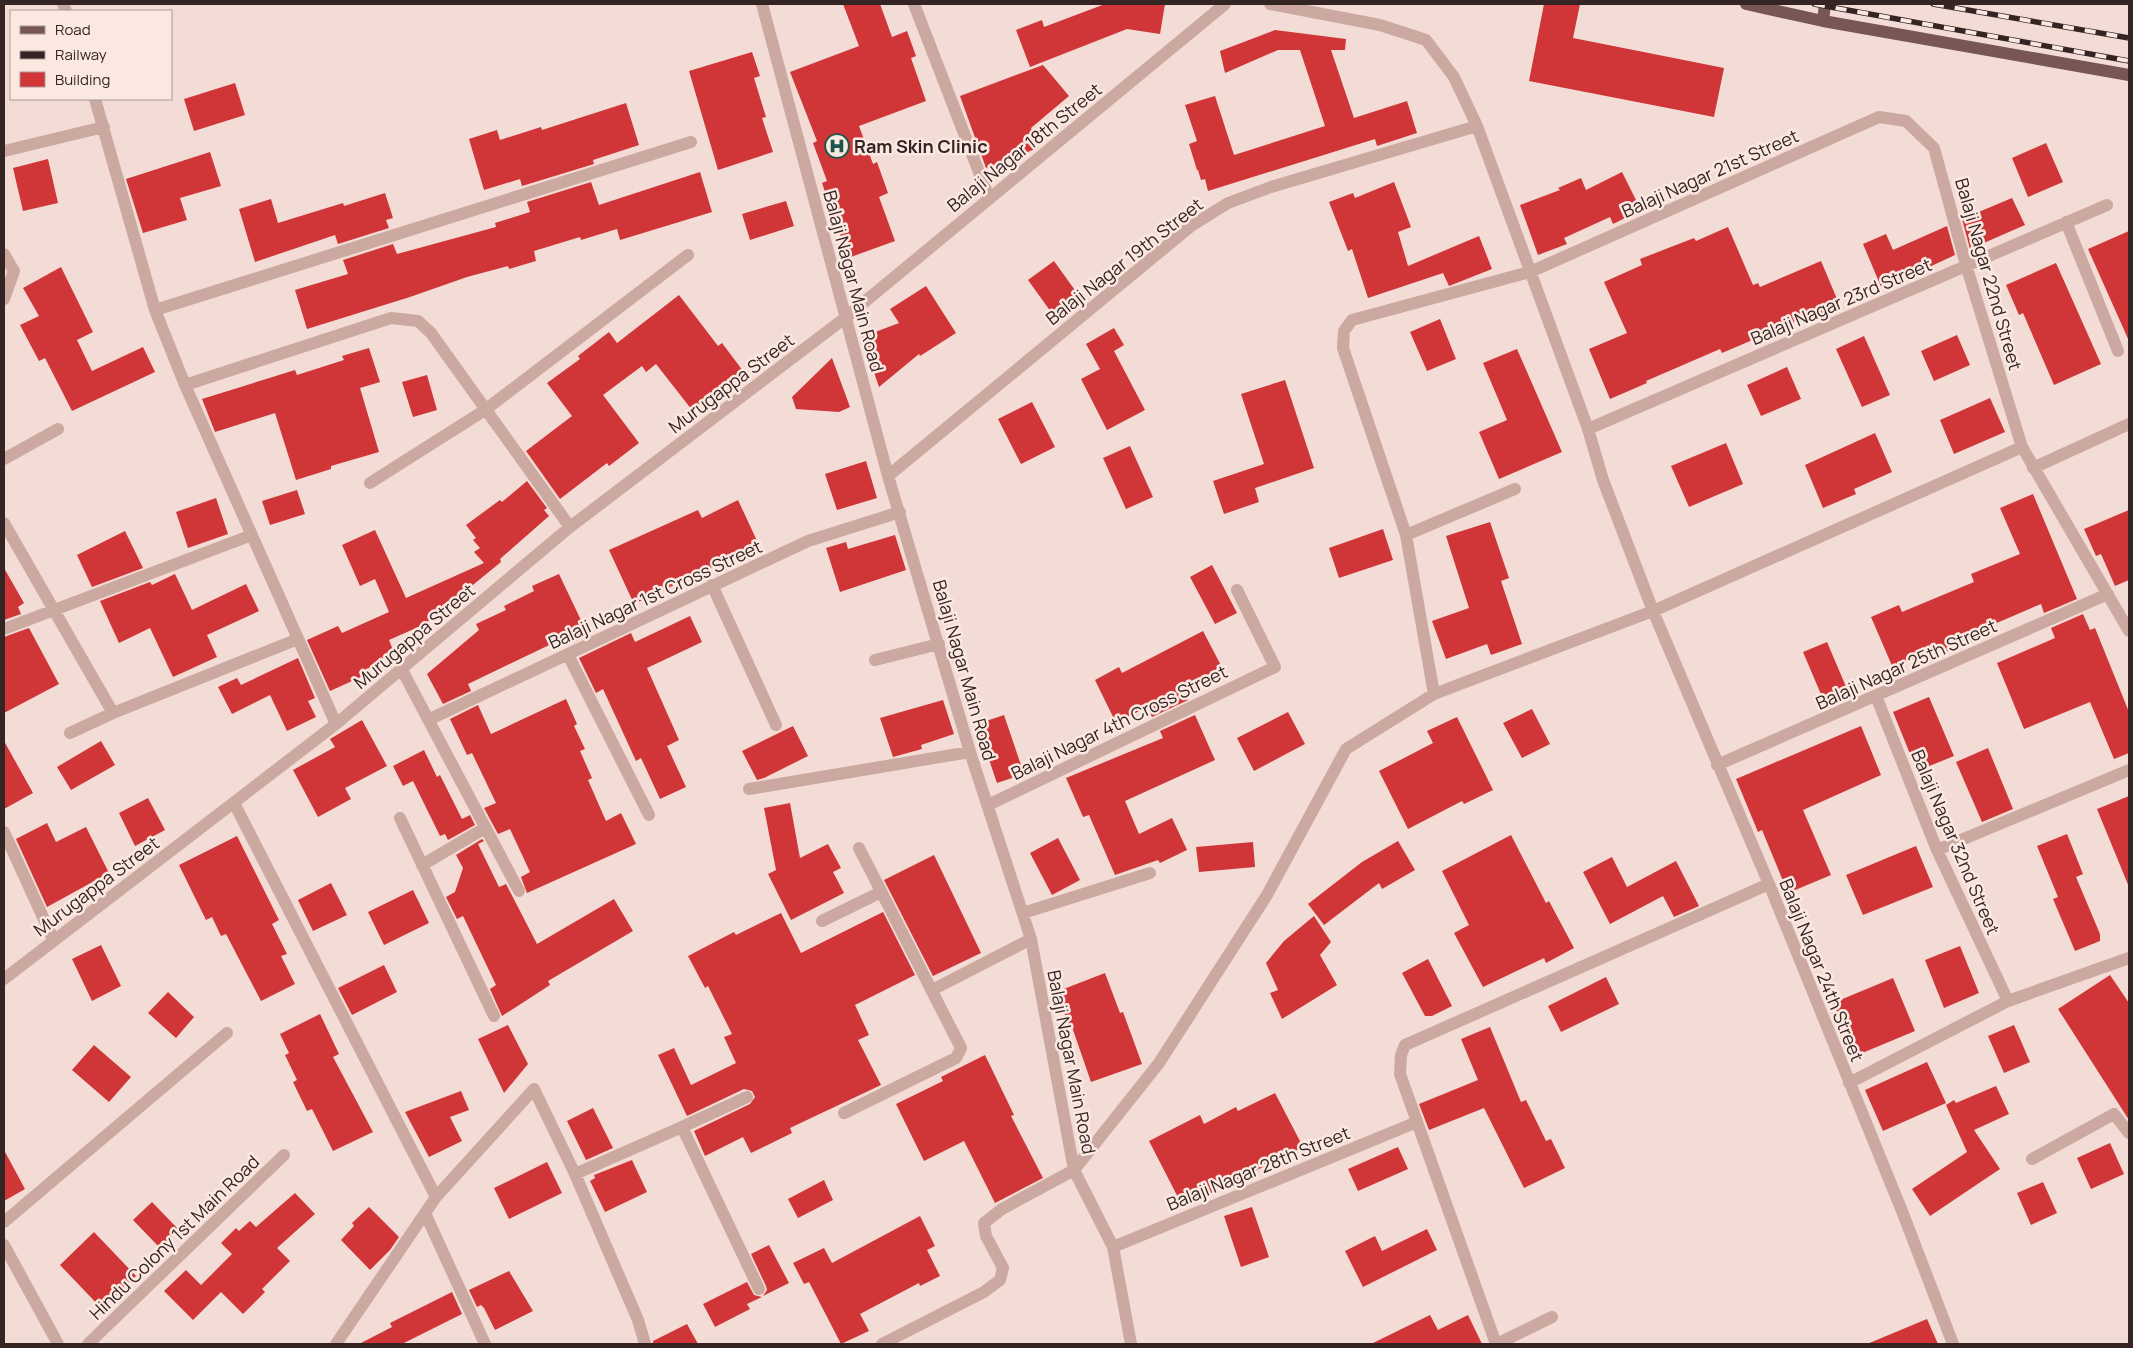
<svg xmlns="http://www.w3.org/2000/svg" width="2133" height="1348" font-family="Manrope,sans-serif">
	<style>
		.building { fill: #d03538 }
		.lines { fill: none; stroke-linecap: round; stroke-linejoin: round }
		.minor { stroke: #cba8a0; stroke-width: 12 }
		.major { stroke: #785653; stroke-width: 12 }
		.rail-casing { stroke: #342524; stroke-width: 5.5 }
		.rail { stroke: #fae8e1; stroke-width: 4; stroke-dasharray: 11; stroke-linecap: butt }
		.labels { text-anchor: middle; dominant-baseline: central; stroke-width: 5; stroke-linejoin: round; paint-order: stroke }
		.poi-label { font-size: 18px; font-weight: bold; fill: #342524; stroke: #fae8e1; text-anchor: start }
		.street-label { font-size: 18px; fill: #342524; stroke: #fae8e1 }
	</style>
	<rect width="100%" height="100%" fill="#f2dcd5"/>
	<path class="building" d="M843,4H880L892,37L907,31L916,56L911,58L926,101L859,126L873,164L877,162L888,193L879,197L895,241L848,258L822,183L827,181L813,143L817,141L790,72L859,46Z
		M1105,4H1165L1160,34L1127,29L1030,67L1016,30L1042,20L1044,27Z
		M1544,4H1580L1573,38L1724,68L1714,117L1529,81Z
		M1275,30L1346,39L1345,50H1331L1354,118L1407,101L1417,133L1377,146L1375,139L1208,191L1205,179L1201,180L1198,170H1197L1189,144L1197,141L1185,105L1215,96L1234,155L1325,126L1300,50H1278L1225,73L1220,51Z
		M752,52L760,76L754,78L766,117L762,118L773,152L718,170L689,71Z
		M1043,65L1069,96L1031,128L1038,148L986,168L960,96Z
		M235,83L245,115L194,131L184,99Z
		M626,103L639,145L593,160L594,164L522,186L520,179L484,190L469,139L497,130L500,140L541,127L542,130Z
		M2046,143L2063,182L2028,197L2012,158Z
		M210,152L221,186L180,198L187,220L143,233L126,179Z
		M48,159L58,203L23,211L13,168Z
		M700,172L712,212L620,240L617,229L581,240L580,237L534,251L536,261L509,269L508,266L467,277L410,297L307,329L295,290L348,274L343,260L393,244L397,254L496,227L495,223L530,212L527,202L591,182L599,205Z
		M1622,172L1641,210L1613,224L1610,217L1564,238L1567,244L1538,255L1520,205L1560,190L1558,188L1581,178L1586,190Z
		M1394,182L1411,227L1398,232L1408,266L1479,236L1492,269L1449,286L1443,273L1368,298L1352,249L1348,251L1329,202L1353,193L1355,198Z
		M385,193L393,218L386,220L389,228L338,244L335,235L255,262L239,209L271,199L278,223L343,203L344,206Z
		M2012,198L2025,225L1970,249L1962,219Z
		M786,201L794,226L750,240L742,214Z
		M1947,226L1955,255L1882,289L1863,244L1886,234L1893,250Z
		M1728,227L1753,285L1758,283L1760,287L1821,261L1840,306L1807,320L1806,317L1722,353L1720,349L1646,381L1647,383L1610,399L1589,349L1627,333L1604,282L1642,265L1640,259L1694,238L1696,241Z
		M2129,231V341L2088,249Z
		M1054,261L1082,300L1056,319L1028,280Z
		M2056,263L2101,364L2054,385L2023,313L2019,315L2006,285Z
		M61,267L93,332L77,340L92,371L143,347L155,372L72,411L45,358L39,361L20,325L39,316L23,288Z
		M926,286L956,333L920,356L919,354L879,387L862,337L899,323L890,309Z
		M679,295L718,346L722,343L743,371L692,410L656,364L646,372L642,366L603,395L639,443L609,466L607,463L560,499L526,451L572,416L547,383L580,359L578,356L609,332L617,343Z
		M1440,319L1456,359L1427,371L1410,332Z
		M1114,328L1124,345L1114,351L1145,410L1107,430L1081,379L1100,369L1086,344Z
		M1957,335L1970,365L1934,381L1921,351Z
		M1864,336L1890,395L1862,407L1836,349Z
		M369,348L380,382L360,388L379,452L331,466V469L296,480L275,413L215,432L202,399L295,370L297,375L344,360L342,356Z
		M1517,349L1562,452L1499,479L1479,432L1507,420L1483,363Z
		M832,358L850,407L839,412L796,409L792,397Z
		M1787,367L1801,399L1761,416L1747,385Z
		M427,375L437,410L413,417L402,382Z
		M1285,380L1314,468L1255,488L1259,502L1224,514L1213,481L1264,464L1241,394Z
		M1990,398L2005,432L1954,454L1940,420Z
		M1032,402L1055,447L1021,464L998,419Z
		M1875,433L1892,472L1854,489L1856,494L1823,508L1805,465Z
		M1726,443L1743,484L1689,507L1671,466Z
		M1130,446L1153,497L1126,509L1103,458Z
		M866,461L877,498L837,510L825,474Z
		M527,481L547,508L544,510L549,516L500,559L501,562L425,624L389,640L393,650L372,667L359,672L361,677L330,691L307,640L338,626L342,633L389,612L375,579L360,586L342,545L375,530L406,598L484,563L474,552L480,548L473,540L476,538L466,525L500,500L502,502Z
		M297,490L305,514L270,525L262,501Z
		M2033,494L2077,599L2044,613L2041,604L1971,634L1974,641L1946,652L1943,646L1893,668L1871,617L1899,605L1902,612L1974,582L1971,574L2020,554L2000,508Z
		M216,498L228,534L188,548L176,512Z
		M738,500L758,543L722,560L723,562L634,604L609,550L698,510L702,518Z
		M2129,510V580L2115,586L2101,554L2096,556L2084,529Z
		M1490,522L1509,578L1501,581L1522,644L1491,655L1487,644L1446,659L1432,621L1469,608L1446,536Z
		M1383,529L1393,560L1339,578L1329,548Z
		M125,531L143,568L92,587L77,555Z
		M895,535L906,570L840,592L826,548L846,542L848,549Z
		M1212,565L1237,613L1215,624L1190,577Z
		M4,568L24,603L18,607L21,614L4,620Z
		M175,574L192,610L246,584L259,611L207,635L217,657L173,677L150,628L119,643L100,601L150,582L152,585Z
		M559,574L588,635L572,643L568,636L468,684L471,691L443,704L427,674L479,630L476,624L506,610L504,606L534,591L532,586Z
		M2083,614L2090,630L2095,628L2129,712V753L2114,759L2090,702L2024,729L1997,663L2055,638L2051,628Z
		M690,616L702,642L647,668L679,740L667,746L686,787L660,799L641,758L636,761L603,689L596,693L579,658L631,633L635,642Z
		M29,628L59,684L4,713V637Z
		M1203,631L1226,675L1186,696L1188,700L1152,717L1147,707L1116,723L1095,680L1119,667L1122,673Z
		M1827,642L1847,689L1823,699L1803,652Z
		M298,658L315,698L308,701L316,717L287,731L270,695L232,714L218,687L237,678L241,685Z
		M1929,697L1954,756L1917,771L1893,712Z
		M566,699L577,724L574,726L585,749L580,751L592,778L588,780L606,821L621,813L636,844L527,893L521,877L530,872L510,829L498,834L484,808L496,803L472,753L467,755L450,719L478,705L491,734Z
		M943,700L954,734L921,745L922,749L893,757L880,718Z
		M1532,709L1550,744L1522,758L1503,723Z
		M1288,712L1305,744L1254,771L1237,738Z
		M1004,715L1024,774L997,783L977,724Z
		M1195,715L1215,760L1125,801L1139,834L1172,818L1187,850L1160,863L1158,860L1115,875L1089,815L1083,817L1066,778L1163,738L1160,731Z
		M1457,717L1493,790L1464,804L1462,801L1408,829L1379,771L1433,743L1427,731Z
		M362,720L387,766L345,788L351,799L318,817L293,770L335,747L330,739Z
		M793,726L808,756L764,778L757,780L742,751Z
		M1861,726L1881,775L1803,810L1831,875L1788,893L1762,830L1758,832L1736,779Z
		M4,741L33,793L4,809Z
		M101,741L115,765L71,790L57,767Z
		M1988,748L2013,809L1982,822L1956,762Z
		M424,750L437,777L440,775L462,819L470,815L475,825L448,840L445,834L440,836L413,781L403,786L393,766Z
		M2129,796V887L2097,809Z
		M148,798L165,830L135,846L119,813Z
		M790,803L800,858L828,844L841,868L833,872L844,893L791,920L768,874L776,870L764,808Z
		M47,823L56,842L86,827L109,873L47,907L16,839Z
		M2067,834L2083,874L2076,877L2100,934V941L2075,951L2053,899L2058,897L2037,846Z
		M1511,835L1546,903L1549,901L1574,948L1546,963L1544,958L1483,987L1454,933L1469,925L1442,871Z
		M237,836L279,920L272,924L287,954L281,956L295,984L261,1001L226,934L221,936L212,917L206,920L179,865Z
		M1058,838L1080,880L1052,895L1030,853Z
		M482,839L484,841L478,844L499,887L506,884L537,944L614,899L633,931L548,981L550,985L502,1016L490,989L496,985L463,916L457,919L446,897L455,892L463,868L456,855Z
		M1398,841L1415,870L1382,889L1379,883L1324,925L1308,904L1362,862Z
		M1253,842L1255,867L1199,872L1196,847Z
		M1916,846L1933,887L1863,915L1846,875Z
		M934,855L981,953L933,976L884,880Z
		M1612,857L1627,887L1676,861L1699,906L1674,917L1663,896L1610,924L1583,872Z
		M331,883L347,915L313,931L298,900Z
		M413,890L429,923L384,945L368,912Z
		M883,912L915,975L855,1005L869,1035L858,1040L881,1085L790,1128L792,1133L751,1153L743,1137L705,1156L694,1131L750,1104L755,1097L752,1091L744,1089L687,1116L658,1055L674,1048L691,1085L736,1063L724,1037L732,1034L708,986L705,988L688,956L734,932L736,935L781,913L801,953Z
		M1314,916L1331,942L1320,955L1337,985L1282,1019L1270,993L1278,990L1266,963L1284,941Z
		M101,945L121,986L92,1001L72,959Z
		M1960,946L1979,993L1944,1008L1925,960Z
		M1428,959L1452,1006L1432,1016H1425L1402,973Z
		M384,965L397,992L352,1015L338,988Z
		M1105,973L1120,1013L1123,1012L1142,1064L1091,1082L1071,1024L1069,1025L1056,992Z
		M2110,975L2129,1003V1120L2058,1009Z
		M1606,977L1619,1004L1561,1032L1548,1006Z
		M1893,978L1915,1031L1855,1056L1833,1003Z
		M168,992L194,1017L176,1038L148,1013Z
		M320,1014L339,1054L333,1057L373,1132L333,1151L312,1109L307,1111L293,1082L297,1080L285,1055L289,1053L280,1034Z
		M508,1025L528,1064L504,1093L478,1039Z
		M2014,1025L2030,1062L2004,1073L1988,1036Z
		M1490,1027L1521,1102L1526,1100L1546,1141L1551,1139L1565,1168L1524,1188L1484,1108L1429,1130L1419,1104L1478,1080L1461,1039Z
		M94,1045L131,1077L109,1102L72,1070Z
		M985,1055L1014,1115L1011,1116L1043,1178L995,1203L964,1141L924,1161L896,1104L943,1081L941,1077Z
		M1927,1062L1946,1103L1883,1131L1865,1090Z
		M1996,1086L2009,1114L1974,1130L2000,1169L1930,1216L1912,1189L1967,1152L1946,1105L1954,1100L1956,1103Z
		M461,1091L469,1110L450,1117L462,1141L429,1157L405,1112Z
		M1275,1093L1303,1147L1183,1207L1149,1141L1200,1115L1204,1124L1236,1107L1238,1111Z
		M593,1108L613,1148L586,1160L567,1121Z
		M2110,1143L2124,1174L2091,1189L2077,1158Z
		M1398,1147L1408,1169L1358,1191L1348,1169Z
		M4,1150L25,1189L4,1201Z
		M632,1160L647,1192L605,1212L590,1181L595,1178L594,1175Z
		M547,1162L562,1193L509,1219L494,1188Z
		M824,1180L833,1200L798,1218L788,1199Z
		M2043,1182L2057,1213L2031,1225L2017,1193Z
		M295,1193L315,1214L277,1248L290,1261L262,1289L265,1292L243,1314L221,1292L193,1320L164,1291L186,1270L201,1285L232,1254L221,1243L236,1228L239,1231L250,1221L256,1227Z
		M152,1202L179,1230L160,1248L133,1220Z
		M369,1207L399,1237L390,1250L370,1270L341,1240L354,1226L352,1223Z
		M1252,1207L1269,1257L1241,1267L1224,1216Z
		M920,1216L935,1246L927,1250L940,1276L920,1286L919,1283L860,1314L869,1331L841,1344L809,1282L804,1284L793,1263L824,1248L832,1263Z
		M1427,1229L1437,1250L1363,1287L1345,1251L1375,1236L1382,1251Z
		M94,1232L136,1276L102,1309L60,1265Z
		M769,1245L789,1283L763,1296L767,1290L766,1286L751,1254Z
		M509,1271L533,1311L495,1330L484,1308L481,1305L477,1307L469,1290Z
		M747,1282L754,1295L762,1297L747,1304L750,1309L715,1327L703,1304Z
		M452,1292L462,1314L402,1344H359L392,1327L390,1323Z
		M1430,1315L1438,1330L1468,1315L1482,1344H1371Z
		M1927,1319L1938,1344H1867Z
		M687,1324L698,1344H653V1341Z"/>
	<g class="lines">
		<path class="minor" d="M63,4L66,11
			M762,4L888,476L970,752L1031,939L1074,1170L1113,1247L1131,1344
			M914,4L989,198
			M1270,4L1380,25L1426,40L1454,77L1477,126L1588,429L1603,480L1653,611L1769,884L1902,1211L1953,1344
			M95,99L155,310L185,385L336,724
			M4,151L104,127
			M2066,222L2118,351
			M4,254L14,271L4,299
			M155,310L691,142
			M185,385L391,318L418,321L431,333L570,527
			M1588,429L2107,205
			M4,459L58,429
			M2033,468L2129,424
			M888,476L1191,226L1228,203L1271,187L1477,126
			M370,483L485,410L688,255
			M4,523L113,713
			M1406,535L1515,489
			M712,585L776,725
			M4,629L252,535
			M568,655L649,815
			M875,660L939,644
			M402,670L519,891
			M1434,694L1406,535L1343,348L1344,331L1352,320L1530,272L1879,117L1906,121L1934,148L1966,265L2022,447L2129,631
			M1876,696L1937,850L2008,1001
			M430,719L808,541L900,512
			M70,733L113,713L298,639
			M1717,765L2108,594
			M749,789L970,752
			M234,803L436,1197
			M988,805L1275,667L1237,590
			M400,818L494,1016
			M4,832L53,939
			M1937,850L2129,770
			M422,865L485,828
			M1023,913L1150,873
			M822,921L881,892
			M4,979L336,724L570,527L845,318L1225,4
			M932,990L1031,939
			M1849,1083L2008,1001L2129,958
			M844,1113L956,1058L961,1048L859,848
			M682,1127L747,1097
			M2032,1159L2114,1114L2129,1133
			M575,1174L682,1127L759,1289
			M425,1213L485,1344
			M4,1222L227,1033
			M4,1245L58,1344
			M1113,1247L1417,1122
			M88,1344L284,1155
			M336,1344L436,1197L534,1089L575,1174L638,1320L645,1344
			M882,1344L984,1292L1000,1280L1003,1268L986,1236L984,1223L1002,1209L1074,1170L1159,1063L1267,895L1346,749L1434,694L1653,611L2022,447
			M1496,1344L1400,1074L1401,1055L1405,1045L1769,884
			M1497,1344L1552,1317"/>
		<path class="major" d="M1746,4L1823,21L2129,75
			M1823,21L1825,4"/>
		<g class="rail-casing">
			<path id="rail" d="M1814,4L2129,61
				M1933,4L2129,38"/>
		</g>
		<use href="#rail" class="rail"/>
	</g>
	<defs>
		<g id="hospital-ring" transform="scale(1.25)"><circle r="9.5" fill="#fae8e1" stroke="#17584b" stroke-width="1.5"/><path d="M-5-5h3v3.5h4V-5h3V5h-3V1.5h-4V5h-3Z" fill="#17584b"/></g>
	</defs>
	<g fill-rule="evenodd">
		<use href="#hospital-ring" x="837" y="146"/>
	</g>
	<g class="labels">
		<g class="poi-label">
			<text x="854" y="146">Ram Skin Clinic</text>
		</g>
		<g class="street-label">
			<text transform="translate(1024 147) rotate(-39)">Balaji Nagar 18th Street</text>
			<text transform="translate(1710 173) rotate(-24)">Balaji Nagar 21st Street</text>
			<text transform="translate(1124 261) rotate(-38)">Balaji Nagar 19th Street</text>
			<text transform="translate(1989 274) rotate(74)">Balaji Nagar 22nd Street</text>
			<text transform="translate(854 281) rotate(75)">Balaji Nagar Main Road</text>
			<text transform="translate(1841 301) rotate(-23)">Balaji Nagar 23rd Street</text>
			<text transform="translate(731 383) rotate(-37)">Murugappa Street</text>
			<text transform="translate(655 594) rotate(-25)">Balaji Nagar 1st Cross Street</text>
			<text transform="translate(414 636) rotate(-40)">Murugappa Street</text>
			<text transform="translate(1906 664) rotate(-24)">Balaji Nagar 25th Street</text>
			<text transform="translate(965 670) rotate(74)">Balaji Nagar Main Road</text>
			<text transform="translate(1119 722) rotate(-26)">Balaji Nagar 4th Cross Street</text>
			<text transform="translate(1956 842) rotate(67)">Balaji Nagar 32nd Street</text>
			<text transform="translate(96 886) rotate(-37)">Murugappa Street</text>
			<text transform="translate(1822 970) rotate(68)">Balaji Nagar 24th Street</text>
			<text transform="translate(1072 1062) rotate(79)">Balaji Nagar Main Road</text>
			<text transform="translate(1258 1168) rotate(-22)">Balaji Nagar 28th Street</text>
			<text transform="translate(174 1237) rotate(-44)">Hindu Colony 1st Main Road</text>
		</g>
	</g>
	<rect width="2133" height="1348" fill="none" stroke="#342524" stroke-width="10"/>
	<rect x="10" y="10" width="162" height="90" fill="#fae8e1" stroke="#ab9a95"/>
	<rect x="20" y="26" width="25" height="8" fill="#785653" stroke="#ab9a95"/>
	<text x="55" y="35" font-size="15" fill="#342524">Road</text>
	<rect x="20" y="51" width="25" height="8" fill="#342524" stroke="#ab9a95"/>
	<text x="55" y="60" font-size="15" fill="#342524">Railway</text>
	<rect x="20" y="72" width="25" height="15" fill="#d03538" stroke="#ab9a95"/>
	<text x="55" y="85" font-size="15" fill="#342524">Building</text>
</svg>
